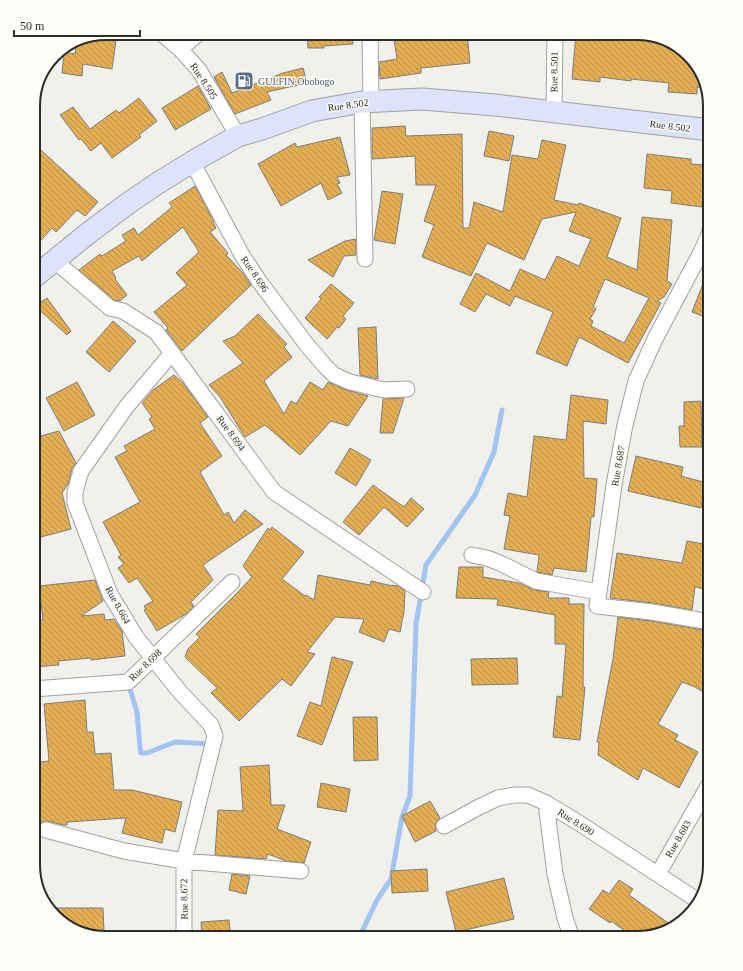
<svg xmlns="http://www.w3.org/2000/svg" width="743" height="971" font-family="'Times New Roman',serif">
	<style>
		.lines { fill: none; stroke-linecap: round; stroke-linejoin: round }
		.stream { stroke: #a1c5f2; stroke-width: 5 }
		.building { fill: url(#building-back-hatch); stroke: #7f7d7a; fill-rule: evenodd }
		.street-casing { stroke: #a1a19d; stroke-width: 17 }
		.secondary-casing { stroke: #a1a19d; stroke-width: 23 }
		.street { stroke: #fff; stroke-width: 15 }
		.secondary { stroke: #dde2fd; stroke-width: 21 }
		.labels { text-anchor: middle; dominant-baseline: central; stroke-width: 3; stroke-linejoin: round; paint-order: stroke }
		.street-label { font-size: 10px; fill: #2c2c2a; stroke: #fdfdf9 }
		.service-label { font-size: 10px; fill: #4e5e75; stroke: #fdfdf9; text-anchor: start }
		.rim { fill: none; stroke: #2c2c2a; stroke-width: 2 }
	</style>
	<defs>
		<pattern id="building-back-hatch" width="6" height="6" patternUnits="userSpaceOnUse"><rect width="6" height="6" fill="#e4ae52"/><path d="M-1 5l2 2M0 0l6 6M5-1l2 2" fill="none" stroke="#b98e44"/></pattern>
	</defs>
	<rect width="100%" height="100%" fill="#f0f0ec"/>
	<g class="lines">
		<path class="stream" d="M128,683L137,712L140,748L141,753H147L175,742L211,744
			M359,938L377,900L391,879L402,817L410,796L416,624L426,565L475,495L494,452L502,410"/>
	</g>
	<path class="building" d="M106,33H117L112,69L83,64L82,76L62,73L64,52L75,54L76,44Z
		M307,33H352L353,44L324,46V48H308Z
		M393,33H467L470,63L421,68V73L380,79L379,62L397,59Z
		M576,33H641L673,43L698,66L704,88L697,87V94L668,92L669,83L631,79V81L600,77V82L572,79Z
		M303,68L307,83L267,92L271,100L235,114L214,77L222,72L232,93L283,73Z
		M198,86L211,109L175,130L162,108Z
		M139,98L157,121L139,135L141,137L112,158L101,143L91,151L81,139L79,140L60,115L73,107L90,129L116,110L119,113Z
		M405,126L406,136L462,134L463,228H469L474,202L503,212L512,155L538,159L542,140L566,145L554,200L578,205L579,203L621,218L607,257L637,270L642,217L672,220L667,281L672,284L664,297L657,301L661,303L628,363L579,337L567,366L536,353L553,312L515,296L510,306L486,294L475,312L460,304L476,273L510,291L520,269L545,280L557,256L579,266L591,239L569,231L576,212L542,219L524,260L487,243L471,276L422,257L434,225L424,221L436,185H416L415,156L372,159V128ZM605,279L649,298L624,343L591,326L593,321L590,319L596,309L593,307Z
		M489,131L514,136L509,161L484,156Z
		M340,137L350,175L337,177L340,183L337,184L342,193L328,200L321,183L281,206L258,164L295,143L297,147Z
		M33,143L98,202L85,216L77,210L56,232L52,228L33,249Z
		M647,154L691,159V164L707,165L702,207L671,203L672,191L644,188Z
		M195,186L214,222H213L216,228L210,232L228,253L226,255L242,272L251,285L182,351L166,330L168,328L154,312L187,285L176,273L199,252L183,227L142,261L139,256L112,271L116,278L115,279L127,295L120,301L114,300L79,270L100,254L102,256L126,241L122,235L134,228L138,235L172,207L169,203Z
		M382,191L403,194L395,244L374,240Z
		M356,239V255L344,256L333,277L308,260L345,241Z
		M709,268L710,269V319L692,312Z
		M331,284L354,303L343,316L346,319L339,328L337,327L327,339L305,318L321,299L319,297Z
		M47,298L71,331L67,335L35,306Z
		M258,314L287,344L284,347L292,357L264,381L284,414L291,401L296,404L310,382L323,390L328,382L346,390L358,393L360,395V394L368,396L348,426L331,421L300,455L265,425L245,437L220,397L209,385L243,363L223,341L235,336Z
		M113,321L136,341L109,372L86,352Z
		M376,327L378,379L360,375L358,328Z
		M174,375L183,383L208,417L200,423L222,456L200,472L224,515L228,512L234,523L245,510L263,524L203,565L213,580L191,602L194,606L186,614L157,631L144,610L146,609L144,606L153,601L137,578L129,583L118,568L124,564L118,557L121,555L103,522L140,502L115,457L127,451L124,446L155,429L149,419L152,417L142,403L153,390Z
		M77,382L95,415L64,431L46,398Z
		M571,395L608,400L606,424L583,421L584,478L597,479L594,517H591L586,572L554,568L552,575L537,572L539,555L504,549L510,516L504,515L508,493L527,497L534,436L566,440Z
		M404,398L393,433H380L383,399Z
		M701,401L702,447H680L679,426H684V402Z
		M59,431L76,463L72,468L68,484L62,493L71,529L41,537L33,507V438Z
		M350,448L371,460L356,486L335,473Z
		M636,456L683,467L681,476L707,483L701,508L628,491Z
		M373,485L404,507L411,498L424,509L407,527L384,507L359,535L343,522Z
		M272,527L304,552L282,579L305,596L306,595L314,600L318,575L370,585L371,581L388,585L398,586L405,591L404,612L400,632L389,629L384,642L359,632L364,619L335,617L307,652L315,654L291,686L282,679L239,721L211,693L217,688L185,657L188,649L200,637L196,634L237,593L252,577L243,566L268,528L270,530Z
		M687,541L710,545V590L695,587L692,610L653,603L610,598L617,553L682,563Z
		M459,567H483V577L519,583L534,590L549,592L548,598H569V604H584L583,687H585L580,740L553,737L557,696L562,697L566,644H555V615L497,605L498,599L456,598Z
		M95,580L103,601L81,616L104,614L105,620L114,619L122,631L125,656L91,660V658L58,661L59,665L33,667V621L43,620L39,586Z
		M618,617L651,621L709,631L702,643L710,647V696L695,687L682,682L658,724L678,735L675,740L698,752L679,788L643,768L638,780L598,755L599,742H597L613,659Z
		M332,657L353,662L322,745L297,736L310,702L321,706Z
		M517,658L518,684L472,685L471,659Z
		M85,700L87,732H93L95,754L111,753L114,790H132L182,802L175,832L165,829L162,843L122,833L126,818L67,822V825H63L48,821H44L40,823L38,826H33V763L49,761L44,704Z
		M353,717H377L378,760L354,761Z
		M269,765L271,805H285L277,829L311,842L304,863L286,861L268,854L266,859L215,855L218,810L243,811L240,767Z
		M321,783L350,789L346,812L317,807Z
		M430,801L440,818L437,821L435,825L436,831L415,842L402,816Z
		M427,869L428,891L392,893L391,871Z
		M232,874L250,876L246,894L229,890Z
		M504,878L514,919L456,932L446,892Z
		M619,880L633,889L629,895L674,927L635,938L611,921L610,923L589,909L603,890L609,894Z
		M49,908H103L104,933L90,934L70,928Z
		M229,920L231,938H202L201,922Z"/>
	<g class="lines">
		<g class="street-casing">
			<path id="street" d="M161,33L180,49L199,70L238,136
				M370,33L371,102
				M180,49L199,33
				M362,102L365,259
				M554,112L555,33
				M192,162L242,255L259,281L307,345L325,366L334,375L350,382L384,390L407,389
				M54,260L110,308L123,311L156,332L172,353L274,492L423,592
				M172,353L127,406L81,471L75,492V503L110,594L136,637L180,692L211,725L215,736L184,861V938
				M472,555L487,558L500,563L536,581L599,592
				M710,622L652,612L597,606L614,485L625,425L636,381L655,339L701,252L709,235L710,230
				M33,689L128,682L232,582
				M546,803L555,874L565,918L572,938
				M444,826L479,807L498,798L515,795H528L546,803L579,823L700,902
				M46,830L124,851L184,861L301,871
				M658,874L710,783"/>
		</g>
		<g class="secondary-casing">
			<path id="secondary" d="M33,278L91,231L130,202L158,183L197,159L238,136L262,129L312,111L362,102L422,99L495,105L710,130"/>
		</g>
		<use href="#street" class="street"/>
		<use href="#secondary" class="secondary"/>
	</g>
	<defs>
		<g id="fuel-square" transform="scale(1)"><rect x="-9" y="-9" width="18" height="18" rx="4" fill="#5c6f8a" stroke="#fdfdf9"/><path d="M-5.5-6h7V0h2V4h1.3V-2.5L3-4.5l.8-.8L6-3V5H2.5V1h-1V6h-7ZM-4.2-4.7v3.2H.2V-4.7Z" fill="#fff"/></g>
	</defs>
	<g fill-rule="evenodd">
		<use href="#fuel-square" x="244" y="81"/>
	</g>
	<g class="labels">
		<g class="street-label">
			<text transform="translate(554 72) rotate(-89)">Rue 8.501</text>
			<text transform="translate(204 81) rotate(57)">Rue 8.505</text>
			<text transform="translate(348 105) rotate(-8)">Rue 8.502</text>
			<text transform="translate(670 126) rotate(7)">Rue 8.502</text>
			<text transform="translate(255 274) rotate(56)">Rue 8.696</text>
			<text transform="translate(231 433) rotate(54)">Rue 8.694</text>
			<text transform="translate(618 466) rotate(-80)">Rue 8.687</text>
			<text transform="translate(118 605) rotate(61)">Rue 8.664</text>
			<text transform="translate(145 665) rotate(-44)">Rue 8.698</text>
			<text transform="translate(576 822) rotate(32)">Rue 8.690</text>
			<text transform="translate(678 839) rotate(-60)">Rue 8.683</text>
			<text transform="translate(184 899) rotate(-91)">Rue 8.672</text>
		</g>
		<g class="service-label">
			<text x="258" y="81">GULFIN Obobogo</text>
		</g>
	</g>
	<path d="M0 0H743V971H0ZM106 40H637A66 66 0 0 1 703 106V865A66 66 0 0 1 637 931H106A66 66 0 0 1 40 865V106A66 66 0 0 1 106 40Z" fill="#fdfdf9" fill-rule="evenodd"/>
	<path class="rim" d="M106 40H637A66 66 0 0 1 703 106V865A66 66 0 0 1 637 931H106A66 66 0 0 1 40 865V106A66 66 0 0 1 106 40Z"/>
	<path d="M14 30v6h126v-6" fill="none" stroke="#2c2c2a" stroke-width="2"/>
	<text x="20" y="30" font-size="12" fill="#2c2c2a" stroke="#fdfdf9" stroke-width="3" paint-order="stroke">50 m</text>
</svg>
